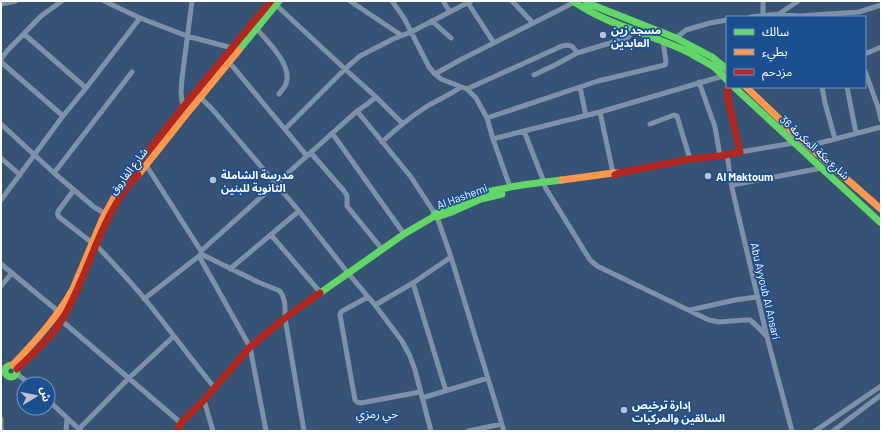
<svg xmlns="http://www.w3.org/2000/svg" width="882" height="432" font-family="Barlow,'Noto Sans Arabic',sans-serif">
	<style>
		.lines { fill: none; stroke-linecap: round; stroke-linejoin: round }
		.street { stroke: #7d92a8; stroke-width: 5 }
		.fast { stroke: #63d668; stroke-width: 7 }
		.slow { stroke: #ff974d; stroke-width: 7 }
		.jam { stroke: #b3261e; stroke-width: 7 }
		.poi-dot { fill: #b9c2ce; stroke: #1b4f8f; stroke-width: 1.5 }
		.labels { text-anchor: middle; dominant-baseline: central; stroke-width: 3.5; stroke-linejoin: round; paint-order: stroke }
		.poi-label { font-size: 11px; font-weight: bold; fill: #fff; stroke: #1b4f8f; text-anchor: start }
		.street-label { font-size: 11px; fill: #fff; stroke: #1b4f8f }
		.neighbourhood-label { font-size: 12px; fill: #fff; stroke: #1b4f8f }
	</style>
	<rect width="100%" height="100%" fill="#365274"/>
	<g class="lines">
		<path class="street" d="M104,1L140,18L187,36L232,48
			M350,1L401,35
			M392,1L404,18L429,67L435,74L441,79L446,81L467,89L476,98L487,118L493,139L510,187
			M443,1L450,12
			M512,1L533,23
			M763,1V15
			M468,3L494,43
			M1,4L16,1
			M276,5L345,69L376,97L402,123
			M779,14L798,16L859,12L881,5
			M750,17L779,14L798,1
			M432,21L451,38
			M256,28C267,41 293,65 286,84C285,87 281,91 279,94
			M24,34L86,88
			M676,38L686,30L710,23L727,20
			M865,54L881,47
			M1,59L7,51L41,16L62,1
			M1,62L63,116
			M229,62L307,156
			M865,71L878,107L881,120
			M435,74L462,59L567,6L574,2
			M534,75L557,64L577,53L627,38L632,33L634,30
			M699,82L715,127L720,156
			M580,87L586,116
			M822,87L825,103L835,139
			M847,87L856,133
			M467,89L562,46C571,44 573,46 577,53
			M199,96L213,110L299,211L348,273L375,305L402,341L410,356L415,370L431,431
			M183,107L181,93L182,78L192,1
			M357,111L411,177L437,217L451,257L504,431
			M600,112L613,173
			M487,118L598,81L665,65L666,62L663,42
			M1,124L54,173L94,207L104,213
			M650,124L674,115L677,116L690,159
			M285,129L345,69L360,56L393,39L411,32L471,1
			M524,131L544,182
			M332,133L404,234
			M493,139L524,131L600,112L723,76
			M382,142C396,129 410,117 426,107C437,100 450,95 461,87
			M808,146L881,127
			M740,152L794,143
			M311,153L344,191L347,196V206L351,211L382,249
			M727,154L732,188L767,337L792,431
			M1,158L20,175
			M146,165L201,251V254L199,256L250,347L266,431
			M54,173L132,72
			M732,185L822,168
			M545,187L590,260L597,266L709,320L719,322L745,320H750L758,327L767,337
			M74,190L59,210C57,213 57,214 59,217L91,242
			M1,200L63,116L86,88L140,18
			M271,235L320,292
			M97,246C113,263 129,280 144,298C168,327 190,358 214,387
			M201,251L357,111L366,105L376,97
			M201,254L258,282L280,291C286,299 285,308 285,318L304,431
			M1,264L59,312
			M230,269L299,211
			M413,283L446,391
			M1,286L12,273
			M368,297L344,310L341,312L340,315L355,400L357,402L361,403L420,392
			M144,299L199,256
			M375,305L413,283L451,257
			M690,310L735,300L757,297
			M62,321L181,423
			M1,368L5,369
			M17,374L30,384
			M422,398L488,378
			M48,400L81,431
			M204,400L213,431
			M1,419V431
			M79,429L129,378L174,336
			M66,431L67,419
			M468,431L502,424
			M815,431L881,386
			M833,431L881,395"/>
		<path class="fast" d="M573,1C608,26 652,34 690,53C698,58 706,62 714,67C719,71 723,76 727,80
			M586,1L590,4L676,38L712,57L727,69
			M238,51L279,1
			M734,87L881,223
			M437,217L449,213L481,199L502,194
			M320,293L404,234L433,217L435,214C454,206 472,196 492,191C515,185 539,183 562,180
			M5 371a6 6 0 1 1 12 0a6 6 0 1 1-12 0Z"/>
		<path class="slow" d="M746,87L795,134L881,209
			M138,175L184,117L238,51
			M562,180L613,173H619
			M13,365C35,341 57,318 73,289L102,220L114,198L131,173"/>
		<path class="jam" d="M131,173L184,106L271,1
			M615,175L619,173L690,159L720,156L740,152L728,99V87
			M17,369C33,354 50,339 62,320C85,281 95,237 119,199C125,190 131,182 138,175
			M177,431L181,423L204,400L250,347L285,318L320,293"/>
	</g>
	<g class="poi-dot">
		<circle cx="603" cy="35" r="4"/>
		<circle cx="708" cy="176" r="4"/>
		<circle cx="213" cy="180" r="4"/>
		<circle cx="624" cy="410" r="4"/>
	</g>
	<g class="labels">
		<g class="poi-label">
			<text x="611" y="29">مسجد زين<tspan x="611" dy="13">العابدين</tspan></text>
			<text x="221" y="174">مدرسة الشاملة<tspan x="221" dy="13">الثانوية للبنين</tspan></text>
			<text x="716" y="176">Al Maktoum</text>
			<text x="632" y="404">إدارة ترخيص<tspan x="632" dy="13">السائقين والمركبات</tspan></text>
		</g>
		<g class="street-label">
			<text transform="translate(815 147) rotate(42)">شارع مكة المكرمة 36</text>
			<text transform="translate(128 171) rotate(-53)">شارع الفاروق</text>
			<text transform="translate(462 196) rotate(-20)">Al Hashemi</text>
			<text transform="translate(766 291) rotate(77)">Abu Ayyoub Al Ansari</text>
		</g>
		<g class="neighbourhood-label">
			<text x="377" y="413">حي رمزي</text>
		</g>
	</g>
	<rect width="882" height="432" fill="none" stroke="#ffffff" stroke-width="4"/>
	<rect x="726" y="16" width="140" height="72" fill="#1b4f8f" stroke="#7695bc"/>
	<rect x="734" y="29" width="20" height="6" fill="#63d668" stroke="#7695bc"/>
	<text x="762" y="36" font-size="12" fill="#ffffff">سالك</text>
	<rect x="734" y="49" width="20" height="6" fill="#ff974d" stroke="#7695bc"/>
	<text x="762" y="56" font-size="12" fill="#ffffff">بطيء</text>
	<rect x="734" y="69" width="20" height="6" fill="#b3261e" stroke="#7695bc"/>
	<text x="762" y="76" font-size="12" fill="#ffffff">مزدحم</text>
	<g transform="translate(36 396) rotate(80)"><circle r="19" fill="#1b4f8f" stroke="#7695bc"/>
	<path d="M0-3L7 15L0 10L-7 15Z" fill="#b9c2ce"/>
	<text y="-6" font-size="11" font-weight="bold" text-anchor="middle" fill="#ffffff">ش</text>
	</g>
</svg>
